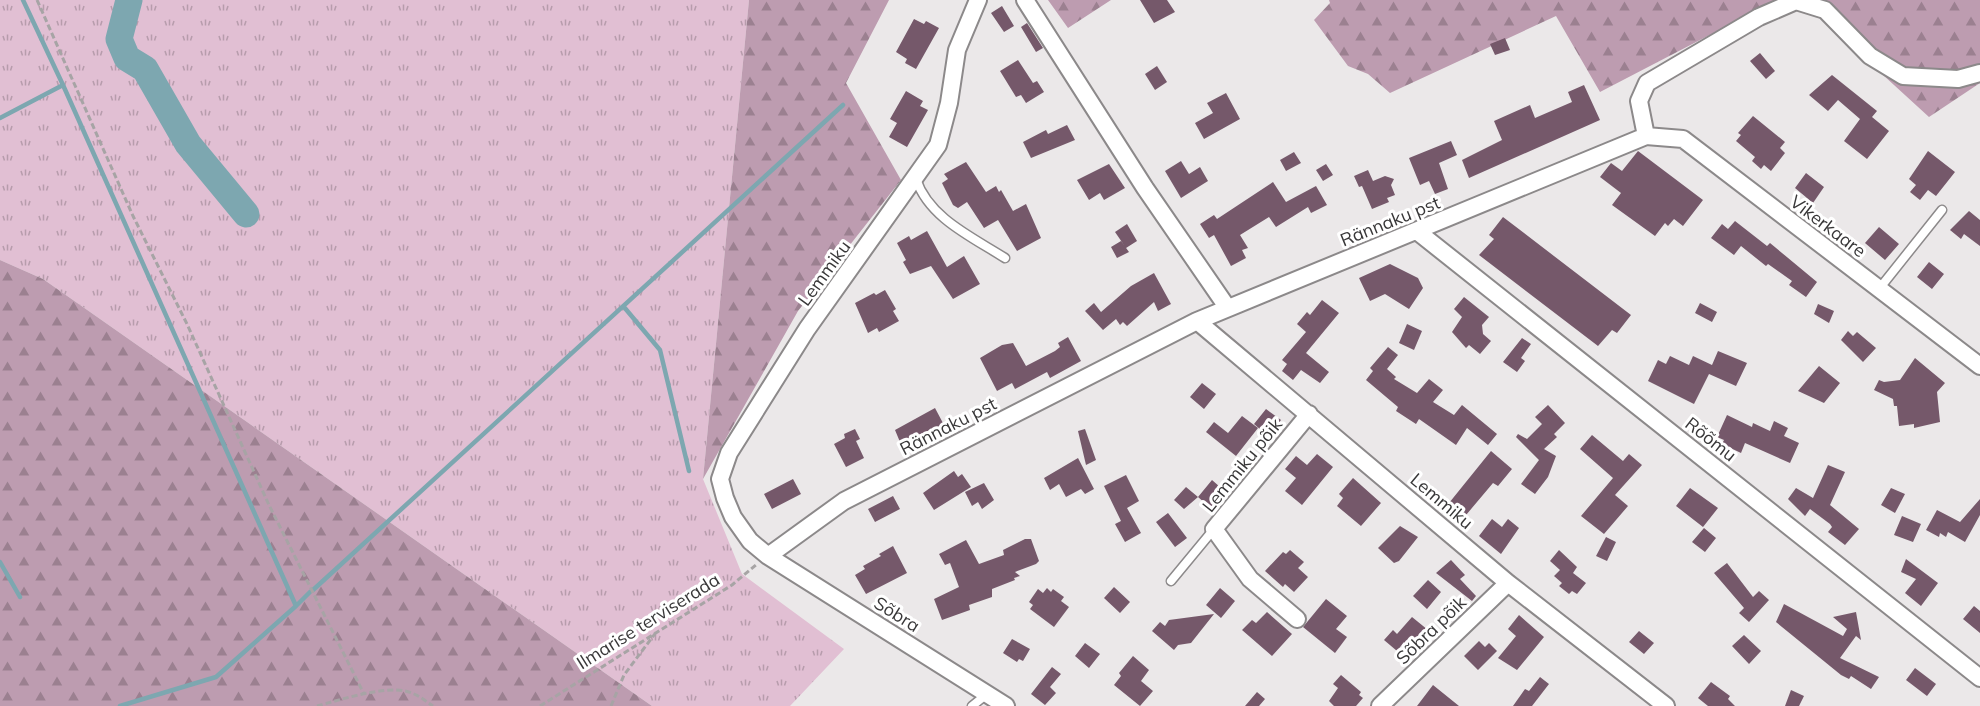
<svg xmlns="http://www.w3.org/2000/svg" width="1980" height="706" font-family="Mulish,sans-serif">
	<style>
		.grass { fill: url(#grass-tufts) }
		.forest { fill: url(#forest-firs) }
		.lines { fill: none; stroke-linecap: round; stroke-linejoin: round }
		.stream { stroke: #7da7b0; stroke-width: 4.5 }
		.river { stroke: #7da7b0; stroke-width: 27 }
		.building { fill: #75586a }
		.service-casing { stroke: #8c898a; stroke-width: 11 }
		.minor-casing { stroke: #8c898a; stroke-width: 20 }
		.path { stroke: #a7a4a5; stroke-width: 3; stroke-dasharray: 6 3; stroke-linecap: butt }
		.service { stroke: #fff; stroke-width: 8 }
		.minor { stroke: #fff; stroke-width: 16 }
		.labels { text-anchor: middle; dominant-baseline: central; stroke-width: 6; stroke-linejoin: round; paint-order: stroke }
		.street-label { font-size: 18px; fill: #383738; stroke: #fff }
	</style>
	<defs>
		<pattern id="grass-tufts" width="24" height="20" patternUnits="userSpaceOnUse" patternTransform="scale(1.5)"><rect width="24" height="20" fill="#e1bfd3"/><path d="M3 7l-1-3M5 7V3M7 7l1-3M15 17l-1-3M17 17v-4M19 17l1-3" fill="none" stroke="#b79cac"/></pattern>
		<pattern id="forest-firs" width="22" height="20" patternUnits="userSpaceOnUse" patternTransform="scale(1.5)"><rect width="22" height="20" fill="#bd9cb0"/><path d="M5 1l3.5 6h-7zM16 11l3.5 6h-7z" fill="#9b8090"/></pattern>
	</defs>
	<rect width="100%" height="100%" fill="#ebe8e9"/>
	<path class="grass" d="M0,0H749L703,479L742,574L844,649L790,706H652L43,279L0,260Z"/>
	<path class="forest" d="M749,0H889L846,83L901,180L798,311L703,479Z
		M1048,0H1111L1068,28Z
		M1329,0H1777L1600,92L1556,16L1390,93L1368,74L1348,66L1314,20L1330,3Z
		M1801,0H1980V83L1929,117Z
		M0,260L43,279L652,706H0Z"/>
	<g class="lines">
		<path class="stream" d="M63,85L296,606L216,677L120,706
			M0,118L63,85L23,0
			M624,307L660,350L689,471
			M0,562L20,597
			M313,590L843,105
			M296,606L310,592"/>
		<path class="river" d="M129,0L119,39L127,58L145,69L188,144L246,214"/>
	</g>
	<path class="building" d="M1140,0H1167L1175,12L1154,23Z
		M1002,6L1014,26L1004,32L991,13Z
		M914,19L924,24L926,21L939,28L916,69L905,63L907,59L896,52Z
		M1027,23L1043,48L1036,52L1021,27Z
		M1505,38L1510,50L1495,55L1490,44Z
		M1760,53L1775,71L1766,79L1750,61Z
		M1018,60L1033,83L1037,81L1044,92L1026,103L1021,95L1016,97L1000,71Z
		M1157,66L1167,82L1155,90L1145,74Z
		M1832,75L1877,111L1872,117L1889,131L1867,159L1844,141L1860,119L1838,100L1828,111L1809,95Z
		M1584,85L1600,120L1469,178L1462,160L1502,140L1494,121L1530,105L1535,118L1572,102L1568,92Z
		M906,91L923,101L920,106L928,110L907,147L889,137L897,123L890,119Z
		M1226,93L1240,119L1204,139L1195,123L1213,113L1207,103Z
		M1753,116L1785,142L1780,148L1785,153L1771,171L1764,165L1761,169L1752,161L1755,157L1736,141L1741,135L1738,133Z
		M1067,125L1075,140L1031,158L1023,142L1046,130L1048,134Z
		M1451,141L1457,155L1439,163L1448,189L1435,194L1429,181L1420,185L1409,158Z
		M1638,151L1703,200L1683,226L1674,219L1668,226L1665,223L1655,236L1612,205L1621,193L1600,177L1611,163L1622,171Z
		M1928,151L1955,172L1936,196L1928,190L1920,200L1910,192L1916,185L1909,179Z
		M1294,152L1301,163L1286,171L1280,160Z
		M1181,161L1189,174L1200,167L1208,181L1181,198L1165,171Z
		M966,162L986,192L996,186L999,192L1001,190L1013,211L1026,204L1041,238L1017,251L998,220L984,228L967,202L958,208L953,205L942,183L948,179L944,174Z
		M1109,164L1125,188L1104,200L1100,193L1089,200L1077,180Z
		M1326,164L1333,175L1323,181L1316,170Z
		M1368,170L1373,181L1385,176L1394,179L1391,185L1395,195L1387,198L1389,202L1372,209L1362,186L1359,187L1354,176Z
		M1806,173L1824,187L1813,203L1795,188Z
		M1273,182L1286,202L1316,186L1327,205L1311,213L1308,207L1276,227L1269,217L1240,235L1248,248L1242,250L1246,258L1231,266L1214,235L1209,238L1200,224L1214,215L1217,219Z
		M1969,211L1980,220V246L1964,234L1961,239L1950,230Z
		M1503,217L1631,315L1617,333L1612,330L1598,346L1479,255L1494,239L1489,235Z
		M1735,221L1767,246L1770,243L1817,282L1806,297L1789,285L1792,281L1768,264L1766,266L1741,246L1734,255L1711,238L1722,224L1728,229Z
		M1127,224L1137,241L1126,248L1115,232Z
		M1879,227L1899,244L1885,260L1865,243Z
		M927,231L947,267L964,256L980,284L953,299L931,266L910,274L903,262L906,260L897,243L909,236L911,240Z
		M1121,241L1129,252L1117,258L1111,247Z
		M1929,262L1944,274L1932,289L1917,277Z
		M1390,264L1418,278L1423,288L1409,309L1385,294L1370,301L1359,278Z
		M1154,273L1171,304L1158,311L1154,302L1127,326L1123,322L1120,325L1116,319L1103,330L1085,311L1094,303L1101,312L1131,286Z
		M885,290L896,309L893,311L899,321L879,332L877,328L868,333L855,303L874,293L876,295Z
		M1464,297L1489,317L1482,325L1483,334L1491,341L1480,354L1469,345L1466,348L1452,332L1462,317L1454,309Z
		M1322,300L1339,313L1306,353L1329,372L1320,383L1301,370L1293,380L1282,371L1287,364L1282,360L1306,332L1297,324L1307,312L1310,315Z
		M1700,303L1717,312L1712,322L1695,313Z
		M1818,304L1834,311L1829,323L1814,314Z
		M1407,324L1422,331L1414,350L1399,343Z
		M1848,331L1853,336L1857,332L1876,348L1863,362L1841,340Z
		M1068,337L1081,361L1050,378L1047,372L1015,389L1012,383L997,391L980,358L1002,345L1013,343L1026,366L1055,351L1060,347L1058,343Z
		M1522,338L1531,344L1521,358L1525,361L1517,372L1503,362Z
		M1388,347L1398,355L1387,369L1396,377L1394,379L1417,393L1429,379L1443,390L1433,402L1454,415L1462,405L1497,434L1488,445L1467,428L1456,445L1419,419L1416,424L1396,411L1398,407L1366,380L1373,371L1370,368Z
		M1718,351L1747,363L1736,386L1709,374L1694,404L1648,381L1658,360L1666,364L1670,356L1689,365L1693,356L1712,365Z
		M1915,358L1945,383L1937,392L1940,422L1914,428V424L1899,426L1897,406H1894L1893,399L1874,390L1879,380L1884,382L1900,380Z
		M1819,366L1840,383L1824,403L1798,391Z
		M1202,383L1216,394L1204,409L1190,397Z
		M1548,405L1565,423L1554,434L1557,437L1544,449L1556,456L1548,477L1535,494L1521,484L1539,460L1516,437L1518,434L1527,439L1542,424L1535,417Z
		M935,408L944,425L900,442L895,430Z
		M1266,409L1281,420L1268,436L1254,424Z
		M1727,415L1752,427L1753,423L1770,431L1774,421L1788,428L1784,436L1799,443L1790,463L1745,443L1741,453L1722,444L1724,440L1717,437Z
		M1242,416L1258,428L1236,456L1206,432L1214,422L1228,433Z
		M855,429L860,439L856,441L864,458L846,467L834,444L845,438L844,434Z
		M1085,429L1096,460L1086,465L1078,431Z
		M1592,435L1623,461L1629,454L1642,465L1615,495L1628,506L1604,534L1581,516L1613,478L1580,449Z
		M1491,451L1512,469L1498,486L1493,483L1461,521L1445,508Z
		M1317,454L1333,467L1302,505L1285,491L1296,478L1285,469L1296,456L1307,465Z
		M1078,458L1094,489L1085,494L1081,489L1066,497L1059,484L1050,490L1044,478Z
		M1828,465L1845,472L1830,505L1859,529L1845,545L1828,532L1832,527L1830,524L1810,509L1805,516L1788,499L1796,488L1813,498Z
		M954,471L958,477L962,474L971,487L934,510L923,493Z
		M1126,475L1139,501L1127,508L1141,533L1125,542L1115,524L1121,521L1104,486Z
		M1353,478L1381,503L1361,526L1337,506L1343,498L1339,494Z
		M793,479L801,494L772,509L764,494Z
		M1212,480L1228,494L1213,510L1198,497Z
		M984,483L994,500L982,509L978,502L972,506L965,492Z
		M1186,487L1198,497L1184,509L1174,500Z
		M1690,488L1718,508L1703,527L1676,506Z
		M1891,488L1905,494L1895,513L1881,505Z
		M893,496L900,509L875,522L868,509Z
		M1980,499V515L1965,542L1948,532L1946,537L1940,533L1939,537L1926,530L1937,510L1960,522Z
		M1168,513L1187,538L1175,547L1156,522Z
		M1902,516L1921,524L1913,542L1894,535Z
		M1492,519L1502,527L1508,519L1519,528L1501,554L1479,536Z
		M1400,526L1418,537L1399,561L1394,563L1378,548Z
		M1704,528L1716,538L1705,552L1692,542Z
		M1606,537L1616,542L1607,561L1596,556Z
		M1025,539H1031L1039,561L1036,564L1015,572L1020,576L1014,578L1015,580L992,589V597L969,605L970,610L942,620L934,599L959,587L950,563L945,565L939,554L966,540L979,564L1004,555L1003,550Z
		M893,546L907,573L866,594L855,575L865,569L863,566L881,556L879,554Z
		M1290,550L1304,562L1298,568L1308,577L1294,592L1285,584L1283,587L1265,571L1283,552L1286,554Z
		M1559,550L1577,567L1573,573L1586,583L1577,594L1572,591L1569,594L1559,586L1562,583L1554,576L1560,570L1550,561Z
		M1906,559L1938,583L1921,606L1905,593L1916,579L1901,572Z
		M1451,560L1465,575L1460,579L1476,596L1472,601L1436,573Z
		M1727,563L1753,597L1759,591L1769,600L1749,622L1739,613L1744,608L1714,573Z
		M1428,580L1441,592L1427,609L1413,596Z
		M1114,587L1130,602L1120,613L1104,598Z
		M1047,588L1051,592L1053,589L1064,597L1061,601L1069,607L1054,627L1030,609L1033,605L1029,602L1038,589L1043,593Z
		M1220,588L1235,601L1221,618L1206,605Z
		M1326,599L1347,616L1336,629L1347,637L1335,653L1303,627Z
		M1784,604L1843,636L1847,629L1833,617L1856,612L1861,640L1856,636L1840,658L1879,677L1871,689L1851,676L1849,679L1841,675L1776,622Z
		M1974,606L1980,611V633L1963,619Z
		M1267,612L1292,634L1272,656L1242,630L1252,620L1256,623Z
		M1214,614L1191,643L1178,645L1174,650L1152,631L1160,622L1165,626L1169,620Z
		M1519,615L1544,637L1517,670L1498,658L1516,636L1508,629Z
		M1412,617L1428,630L1412,649L1404,642L1397,651L1384,640L1393,630L1397,634Z
		M1639,631L1654,643L1644,654L1629,642Z
		M1744,635L1761,651L1749,664L1732,646Z
		M1012,639L1030,649L1023,661L1019,659L1017,662L1003,653Z
		M1479,641L1485,647L1489,643L1497,651L1478,670L1464,656Z
		M1085,643L1100,654L1089,668L1075,656Z
		M1133,656L1149,670L1141,681L1153,691L1140,706L1114,685L1121,676L1119,673Z
		M1052,667L1061,674L1050,687L1056,693L1045,705L1031,694Z
		M1915,668L1936,684L1927,696L1906,680Z
		M1341,675L1361,692L1359,695L1363,698L1356,706H1334L1329,701L1338,688L1333,684Z
		M1540,677L1549,684L1532,706H1513L1525,689L1529,691Z
		M1711,682L1730,696L1728,699L1735,706H1708L1698,698Z
		M1433,685L1459,706H1417Z
		M1791,690L1804,696L1799,706H1785Z
		M1257,692L1265,699L1259,706H1245Z"/>
	<g class="lines">
		<g class="service-casing">
			<path id="service" d="M916,179C929,218 972,237 1005,258
				M1879,289L1942,210
				M1171,581L1214,529
				M972,706L987,694"/>
		</g>
		<g class="minor-casing">
			<path id="minor" d="M978,0L957,50L949,103L938,145L807,329L729,453L720,479L725,498L733,517L750,541L768,556L1006,706
				M1025,0L1145,188L1227,307
				M1646,136L1639,101L1647,83L1759,17L1796,1L1825,10L1870,56L1903,76L1958,79L1980,73
				M1418,232L1980,678
				M1197,321L1508,583L1666,706
				M768,556L844,501L1197,321L1646,136L1683,139L1980,366
				M1297,619L1250,579L1214,529L1309,414
				M1380,706L1508,583"/>
		</g>
		<path class="path" d="M37,0L133,216L187,324L269,505L364,694
			M317,706C339,700 384,686 405,691C416,693 424,700 433,706
			M540,706L732,585L757,564
			M611,706L624,675L657,631"/>
		<use href="#service" class="service"/>
		<use href="#minor" class="minor"/>
	</g>
	<g class="labels">
		<g class="street-label">
			<text transform="translate(1390 221) rotate(-22)">Rännaku pst</text>
			<text transform="translate(1828 226) rotate(37)">Vikerkaare</text>
			<text transform="translate(824 273) rotate(-54)">Lemmiku</text>
			<text transform="translate(948 426) rotate(-27)">Rännaku pst</text>
			<text transform="translate(1711 439) rotate(38)">Rõõmu</text>
			<text transform="translate(1242 465) rotate(-51)">Lemmiku põik</text>
			<text transform="translate(1442 501) rotate(40)">Lemmiku</text>
			<text transform="translate(897 614) rotate(32)">Sõbra</text>
			<text transform="translate(648 621) rotate(-32)">Ilmarise terviserada</text>
			<text transform="translate(1431 630) rotate(-44)">Sõbra põik</text>
		</g>
	</g>
</svg>
